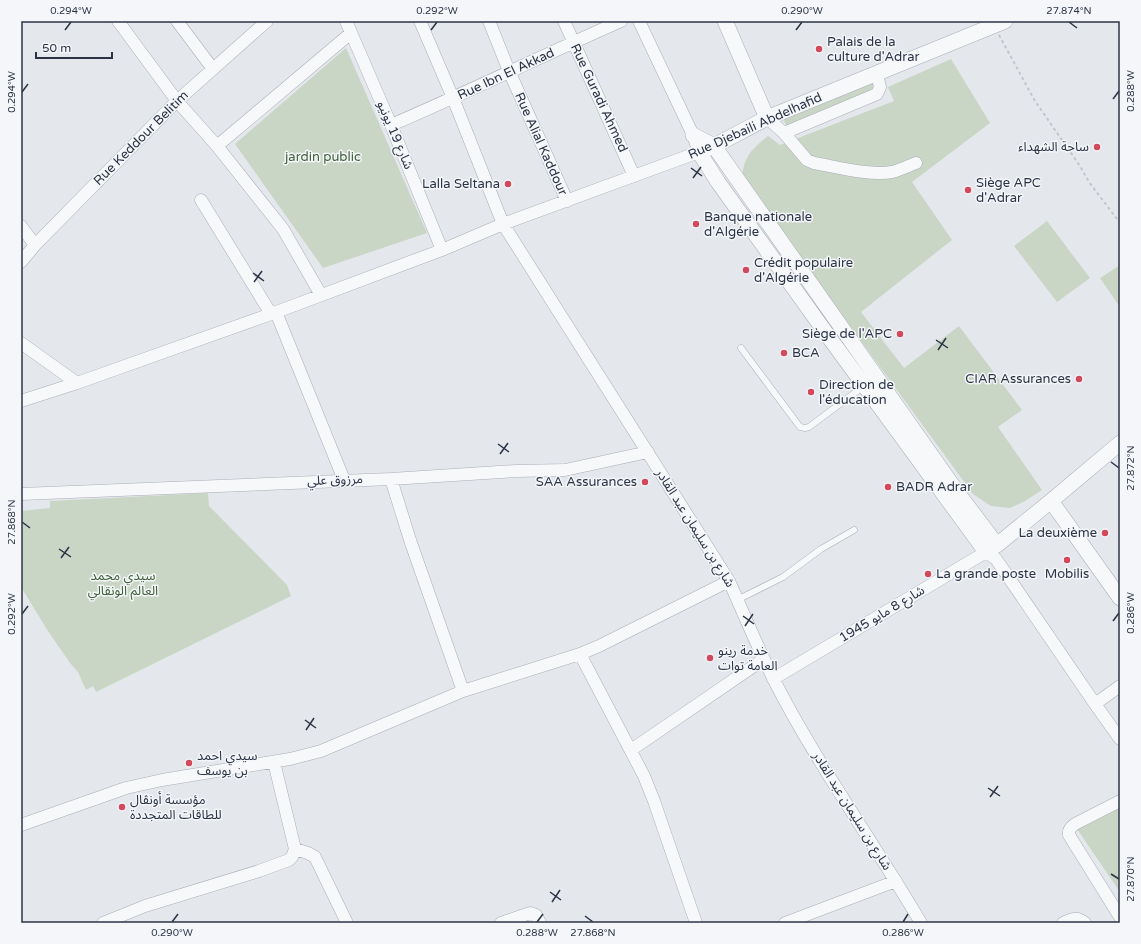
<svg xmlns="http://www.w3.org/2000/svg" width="1141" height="944" font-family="'Varela Round','Noto Sans Arabic',sans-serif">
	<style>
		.green { fill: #c9d6c5 }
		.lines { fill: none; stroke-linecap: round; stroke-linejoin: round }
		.service-casing { stroke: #a9aeb7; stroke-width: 7 }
		.minor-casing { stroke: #a9aeb7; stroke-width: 13 }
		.tertiary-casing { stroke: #a9aeb7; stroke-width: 16 }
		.path { stroke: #c2c5cb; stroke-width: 2; stroke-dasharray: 3 3; stroke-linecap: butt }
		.service { stroke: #f7f8fa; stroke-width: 6 }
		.minor { stroke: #f7f8fa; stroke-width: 12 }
		.tertiary { stroke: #f7f8fa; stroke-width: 15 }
		.ticks { fill: none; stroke: #2b3445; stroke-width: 1.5 }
		.poi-dot { fill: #d1495b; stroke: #f4f6f9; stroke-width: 1.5 }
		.labels { text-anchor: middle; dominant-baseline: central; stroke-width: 3; stroke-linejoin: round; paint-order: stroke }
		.poi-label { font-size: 13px; fill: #2b3445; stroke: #f4f6f9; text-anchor: start }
		.street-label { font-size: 13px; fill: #2b3445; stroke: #f4f6f9 }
		.park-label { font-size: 13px; fill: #3f6138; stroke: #f4f6f9 }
		.neatline { fill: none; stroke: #2b3445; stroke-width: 1.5 }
		.ticks-label { font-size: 10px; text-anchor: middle; fill: #2b3445 }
	</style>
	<rect width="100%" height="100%" fill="#e4e7ec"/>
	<path class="green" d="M346,48L427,233L323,268L235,144Z
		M951,59L990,123L912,182L952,240L861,312L904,368L959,326L1022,410L998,427L1042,490L1025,501L1010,508L991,506L973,494L742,178C744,156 752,149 768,136L780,145L894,101L888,87Z
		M874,82L877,90L787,127L783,119Z
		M1047,221L1090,278L1057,302L1014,246Z
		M1119,266H1120V307L1100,278Z
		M208,493L209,506L287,585L291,596L96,692L93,686L86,690L78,672L70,663L48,631L21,587V511L50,508V501Z
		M1120,808V892L1077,829Z"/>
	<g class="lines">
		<g class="service-casing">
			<path id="service" d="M741,348L800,427L805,428L809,427L864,386
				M737,600L783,577L821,549L854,530"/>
		</g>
		<g class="minor-casing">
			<path id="minor" d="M118,21L177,101L217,146L283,229L321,295
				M177,21L213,69
				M346,21L391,125L442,250
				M420,21L453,98L503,224L729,581C744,614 757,646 773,678C816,763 873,841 921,923
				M489,21L509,71L567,201
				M564,21L634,176
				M767,118L784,133L807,160L814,163C837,167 870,176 892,172C900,170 908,166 916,163
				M391,125C468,92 544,55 621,21
				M784,133L877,94L880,87L877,74
				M217,146L351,33
				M201,200L271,314
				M21,226L35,245
				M21,262L35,245L177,101L267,21
				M276,312L344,480
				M21,343L77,383
				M21,401L77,383L271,314L442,250L503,224L699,152L693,135L639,21
				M391,479L410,540L463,691
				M21,494L391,479L516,471L565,470L648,452
				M580,654L644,776L654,801L696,923
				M773,679L986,552L996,559L1095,704L1120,739
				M1095,704L1120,686
				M631,750L764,659
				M1120,801L1075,824C1071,827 1068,831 1069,835L1120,917
				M21,825L126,788L162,780L290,759L321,751L463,691L580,654L599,646L729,581
				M295,849L308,853L315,857L347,923
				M103,923L145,906L259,871L289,860L292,857L295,849L274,762
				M501,923L530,913L536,915L540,923
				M785,923L896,881
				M1063,923C1071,919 1077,916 1085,923"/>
		</g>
		<g class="tertiary-casing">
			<path id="tertiary" d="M725,21L767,118
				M1005,21L767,118L714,146L699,152L718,182L831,340L986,552L997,545L1051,501L1120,443
				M693,135L714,146L960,496L997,545
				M1051,501L1120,598"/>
		</g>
		<path class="path" d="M999,35L1035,101L1080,166L1089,182L1120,223"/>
		<use href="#service" class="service"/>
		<use href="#minor" class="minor"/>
		<use href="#tertiary" class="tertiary"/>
	</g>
	<path class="ticks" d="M1069,22L1077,28M65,30L71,22M431,30L437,22M796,30L802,22M22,92L28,84M1113,99L1119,91M691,168L702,176M693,178L701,167M253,273L264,281M254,282L262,271M936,340L948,348M938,350L946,338M498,444L509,452M500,454L508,443M1111,462L1119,468M22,522L30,528M59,549L71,557M61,558L69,547M22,614L28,606M743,616L754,624M1113,621L1119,613M745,626L753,614M305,720L316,728M306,730L314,718M988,788L1000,796M990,797L998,786M1111,874L1119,879M550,892L561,900M552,902L560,890M585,916L593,922M172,922L178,914M537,922L543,914M903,922L908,914"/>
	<g class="poi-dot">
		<circle cx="819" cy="49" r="4"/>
		<circle cx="1097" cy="147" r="4"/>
		<circle cx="508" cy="184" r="4"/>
		<circle cx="968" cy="190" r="4"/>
		<circle cx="696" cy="224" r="4"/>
		<circle cx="746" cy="270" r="4"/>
		<circle cx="900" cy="334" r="4"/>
		<circle cx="784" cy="353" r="4"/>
		<circle cx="1079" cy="379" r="4"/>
		<circle cx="811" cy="392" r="4"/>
		<circle cx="645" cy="482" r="4"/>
		<circle cx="888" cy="487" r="4"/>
		<circle cx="1105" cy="533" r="4"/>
		<circle cx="1067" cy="560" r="4"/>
		<circle cx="928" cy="574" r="4"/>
		<circle cx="710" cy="658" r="4"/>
		<circle cx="189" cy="763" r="4"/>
		<circle cx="122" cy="807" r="4"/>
	</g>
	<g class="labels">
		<g class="poi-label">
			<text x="827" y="42">Palais de la<tspan x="827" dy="15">culture d'Adrar</tspan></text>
			<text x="1089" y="147" text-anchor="end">ساحة الشهداء</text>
			<text x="976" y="183">Siège APC<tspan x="976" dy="15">d'Adrar</tspan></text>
			<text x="500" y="184" text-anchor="end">Lalla Seltana</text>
			<text x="704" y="217">Banque nationale<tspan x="704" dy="15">d'Algérie</tspan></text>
			<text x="754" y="263">Crédit populaire<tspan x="754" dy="15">d'Algérie</tspan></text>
			<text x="892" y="334" text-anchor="end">Siège de l'APC</text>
			<text x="792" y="353">BCA</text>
			<text x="1071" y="379" text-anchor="end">CIAR Assurances</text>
			<text x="819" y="385">Direction de<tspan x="819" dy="15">l'éducation</tspan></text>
			<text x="637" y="482" text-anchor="end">SAA Assurances</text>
			<text x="896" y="487">BADR Adrar</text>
			<text x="1097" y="533" text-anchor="end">La deuxième</text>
			<text x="936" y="574">La grande poste</text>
			<text x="1067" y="574" text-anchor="middle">Mobilis</text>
			<text x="718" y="651">خدمة رينو<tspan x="718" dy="15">العامة توات</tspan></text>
			<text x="197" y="756">سيدي احمد<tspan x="197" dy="15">بن يوسف</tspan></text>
			<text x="130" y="800">مؤسسة أونڨال<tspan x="130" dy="15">للطاقات المتجددة</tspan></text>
		</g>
		<g class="street-label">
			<text transform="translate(506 74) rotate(-25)">Rue Ibn El Akkad</text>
			<text transform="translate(599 98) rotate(65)">Rue Guradi Ahmed</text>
			<text transform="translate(755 126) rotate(-24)">Rue Djebaili Abdelhafid</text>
			<text transform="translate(395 135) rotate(67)">شارع 19 يونيو</text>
			<text transform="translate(141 138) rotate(-45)">Rue Keddour Belitim</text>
			<text transform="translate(541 144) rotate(66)">Rue Alial Kaddour</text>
			<text transform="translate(335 480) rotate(-2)">مرزوق علي</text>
			<text transform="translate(695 528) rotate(58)">شارع بن سليمان عبد القادر</text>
			<text transform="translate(882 614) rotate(-31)">شارع 8 مايو 1945</text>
			<text transform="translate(852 811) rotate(58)">شارع بن سليمان عبد القادر</text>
		</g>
		<g class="park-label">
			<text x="323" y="157">jardin public</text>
			<text x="123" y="576">سيدي محمد<tspan x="123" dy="15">العالم الونقالي</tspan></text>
		</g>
	</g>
	<rect width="1141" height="944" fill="none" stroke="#f4f6f9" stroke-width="44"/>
	<path d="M36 52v6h76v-6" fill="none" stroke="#2b3445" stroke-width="2"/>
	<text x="42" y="52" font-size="12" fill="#2b3445" stroke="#f4f6f9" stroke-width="3" paint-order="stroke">50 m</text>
	<rect x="22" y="22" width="1097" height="900" class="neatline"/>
	<g class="ticks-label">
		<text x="71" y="14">0.294°W</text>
		<text x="437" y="14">0.292°W</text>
		<text x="802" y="14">0.290°W</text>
		<text x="1069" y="14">27.874°N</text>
		<text transform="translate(1130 91) rotate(-90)" y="4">0.288°W</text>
		<text transform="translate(11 92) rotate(-90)" y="4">0.294°W</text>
		<text transform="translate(1130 468) rotate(-90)" y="4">27.872°N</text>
		<text transform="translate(11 522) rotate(-90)" y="4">27.868°N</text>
		<text transform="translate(1130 613) rotate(-90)" y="4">0.286°W</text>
		<text transform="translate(11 614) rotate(-90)" y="4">0.292°W</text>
		<text transform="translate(1130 879) rotate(-90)" y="4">27.870°N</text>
		<text x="172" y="936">0.290°W</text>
		<text x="537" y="936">0.288°W</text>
		<text x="593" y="936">27.868°N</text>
		<text x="903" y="936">0.286°W</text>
	</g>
</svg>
